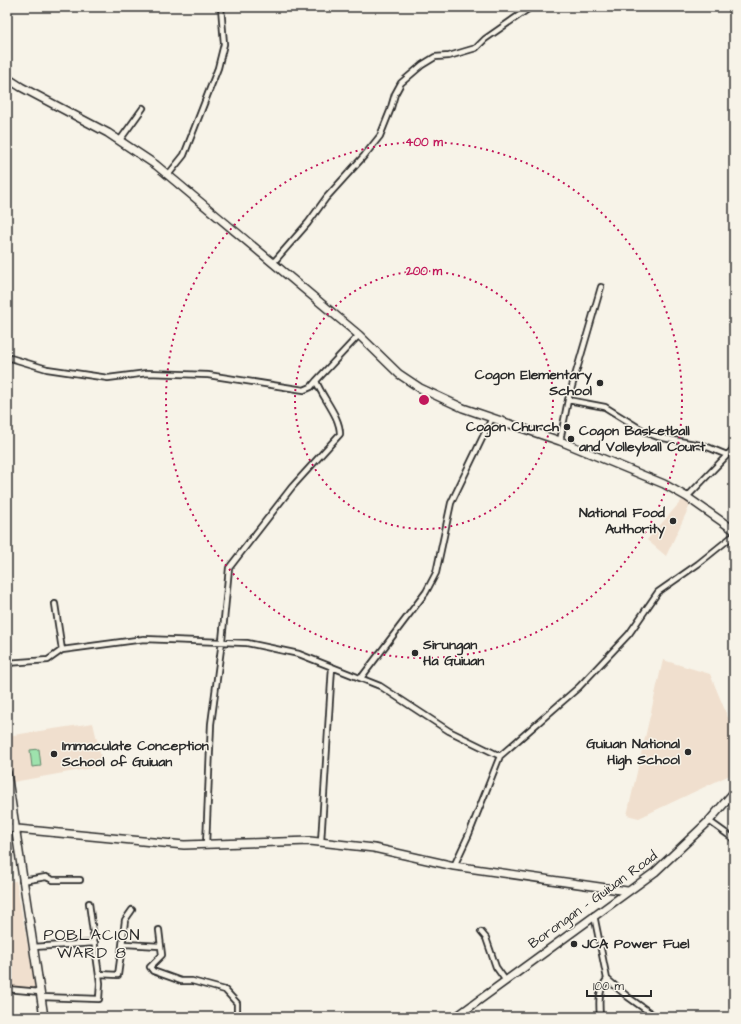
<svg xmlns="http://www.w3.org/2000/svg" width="741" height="1024" font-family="'Architects Daughter',sans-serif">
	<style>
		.built { fill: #f0dfce }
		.green { fill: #9ee2ad; stroke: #64866c }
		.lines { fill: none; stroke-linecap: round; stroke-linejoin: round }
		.street-casing { stroke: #2b2b2b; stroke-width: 8 }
		.secondary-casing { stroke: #2b2b2b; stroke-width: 10 }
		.primary-casing { stroke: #2b2b2b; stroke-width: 10 }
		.street { stroke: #f7f3e8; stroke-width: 4.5 }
		.secondary { stroke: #f7f3e8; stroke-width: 7 }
		.primary { stroke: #f7f3e8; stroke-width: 7 }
		.ring { fill: none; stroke: #c2185b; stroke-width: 2; stroke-dasharray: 2 4 }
		.poi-dot { fill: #2b2b2b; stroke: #f7f3e8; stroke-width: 1.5 }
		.labels { text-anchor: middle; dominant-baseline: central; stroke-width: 3; stroke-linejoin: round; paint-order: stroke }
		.poi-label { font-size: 14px; font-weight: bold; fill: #2b2b2b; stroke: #f7f3e8; text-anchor: end }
		.street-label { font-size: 14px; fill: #2b2b2b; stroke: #f7f3e8 }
		.quarter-label { font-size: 16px; letter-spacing: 1px; fill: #2b2b2b; stroke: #f7f3e8 }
		.centre { fill: #c2185b; stroke: #f7f3e8; stroke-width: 2 }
		.ring-label { font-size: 12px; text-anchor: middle; font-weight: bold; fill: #c2185b; stroke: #f7f3e8; stroke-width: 3; stroke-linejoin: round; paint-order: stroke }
	</style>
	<rect width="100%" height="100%" fill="#f7f3e8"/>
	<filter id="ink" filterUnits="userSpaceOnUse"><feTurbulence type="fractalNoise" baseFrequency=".025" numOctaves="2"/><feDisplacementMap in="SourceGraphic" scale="8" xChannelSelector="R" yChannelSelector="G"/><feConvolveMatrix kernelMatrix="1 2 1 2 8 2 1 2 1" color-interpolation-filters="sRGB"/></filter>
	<g filter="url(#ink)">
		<path class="built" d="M683,499L691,503L666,556L647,540Z
			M663,660L710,674L734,732V773L639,818L627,815Z
			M93,723L103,766L13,782L7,736Z
			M16,881L33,974L35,989L7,987V882Z"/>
		<path class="green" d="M39,749L41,766L32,767L30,750Z
			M7,831H10L11,878H7Z"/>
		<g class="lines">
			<g class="street-casing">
				<path id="street" d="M120,140L143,108
					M168,175L184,155L218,68L224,44L221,7
					M273,263L308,223L326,198L364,156L380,136L390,111L395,94L401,83L422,65L435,57L449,56L476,48L485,39L531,7
					M7,357L47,369L108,378L147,373L208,375L304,390L311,387L316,381
					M568,400L605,407L647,433L658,437L705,446L727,455
					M560,441L568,400L601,287
					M687,497L734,448
					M55,604L62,650
					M7,663L48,660L62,650L144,639L247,643L299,654L380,686L449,731L500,756
					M361,678L426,592L436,573L451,503L492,418
					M709,821L734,839
					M321,842L332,667
					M206,845L211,724L222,641L229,568L292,487L340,434C340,416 323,399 316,381L359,335
					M454,866L469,834L500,756L579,687L629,634L658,592L698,564L734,535
					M22,881L46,877L53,880H80
					M594,915L607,979L628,997L656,1017
					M159,930L162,955L150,967L153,971L181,981H192L225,990L237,1003V1017
					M481,932L486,938L496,967L506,981
					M122,946L125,920L132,910
					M33,947L95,943
					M99,974L118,975L122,946L125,944L160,946
					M7,989L40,992
					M41,997L99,999L100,983L89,903
					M600,1017C599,1002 598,991 607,979"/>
			</g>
			<g class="secondary-casing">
				<path id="secondary" d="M7,78L21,87L108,133L156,165L359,335L399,374L420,388L463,408L560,441L664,484L687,497L734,530
					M7,773L44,1017
					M7,828L184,845L310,841L374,848L454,866L627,891"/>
			</g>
			<g class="primary-casing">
				<path id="primary" d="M456,1017L655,872L709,821L734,792"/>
			</g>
			<use href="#street" class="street"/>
			<use href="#secondary" class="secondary"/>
			<use href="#primary" class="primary"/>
		</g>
	</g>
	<g class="ring">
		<circle cx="424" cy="400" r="129"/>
		<circle cx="424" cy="400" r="258"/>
	</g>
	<g class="poi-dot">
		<circle cx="600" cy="383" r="4"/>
		<circle cx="567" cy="427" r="4"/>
		<circle cx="571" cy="439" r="4"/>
		<circle cx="673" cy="521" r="4"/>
		<circle cx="415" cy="653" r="4"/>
		<circle cx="688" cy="752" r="4"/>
		<circle cx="54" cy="754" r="4"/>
		<circle cx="574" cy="944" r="4"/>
	</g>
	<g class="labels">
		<g class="poi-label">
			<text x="592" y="375">Cogon Elementary<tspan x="592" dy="16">School</tspan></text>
			<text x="559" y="427">Cogon Church</text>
			<text x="579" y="431" text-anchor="start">Cogon Basketball<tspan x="579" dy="16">and Volleyball Court</tspan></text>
			<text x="665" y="513">National Food<tspan x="665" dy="16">Authority</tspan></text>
			<text x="423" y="645" text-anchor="start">Sirungan<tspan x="423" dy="16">Ha Guiuan</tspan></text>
			<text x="680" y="744">Guiuan National<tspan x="680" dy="16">High School</tspan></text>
			<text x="62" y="746" text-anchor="start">Immaculate Conception<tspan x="62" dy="16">School of Guiuan</tspan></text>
			<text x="582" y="944" text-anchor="start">JCA Power Fuel</text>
		</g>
		<g class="street-label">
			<text transform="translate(593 900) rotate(-36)">Borongan – Guiuan Road</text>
		</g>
		<g class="quarter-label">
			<text x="92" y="935">POBLACION<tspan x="92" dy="18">WARD 8</tspan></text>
		</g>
	</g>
	<circle cx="424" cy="400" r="6" class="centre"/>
	<g class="ring-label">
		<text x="424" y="146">400 m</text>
		<text x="424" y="275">200 m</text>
	</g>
	<rect width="741" height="1024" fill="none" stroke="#f7f3e8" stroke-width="24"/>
	<rect x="12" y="12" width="717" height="1000" fill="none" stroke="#2b2b2b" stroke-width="1.5" filter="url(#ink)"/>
	<path d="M587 990v6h64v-6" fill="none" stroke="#2b2b2b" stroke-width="2"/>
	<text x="593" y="990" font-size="12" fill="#2b2b2b" stroke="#f7f3e8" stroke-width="3" paint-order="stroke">100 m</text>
</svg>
